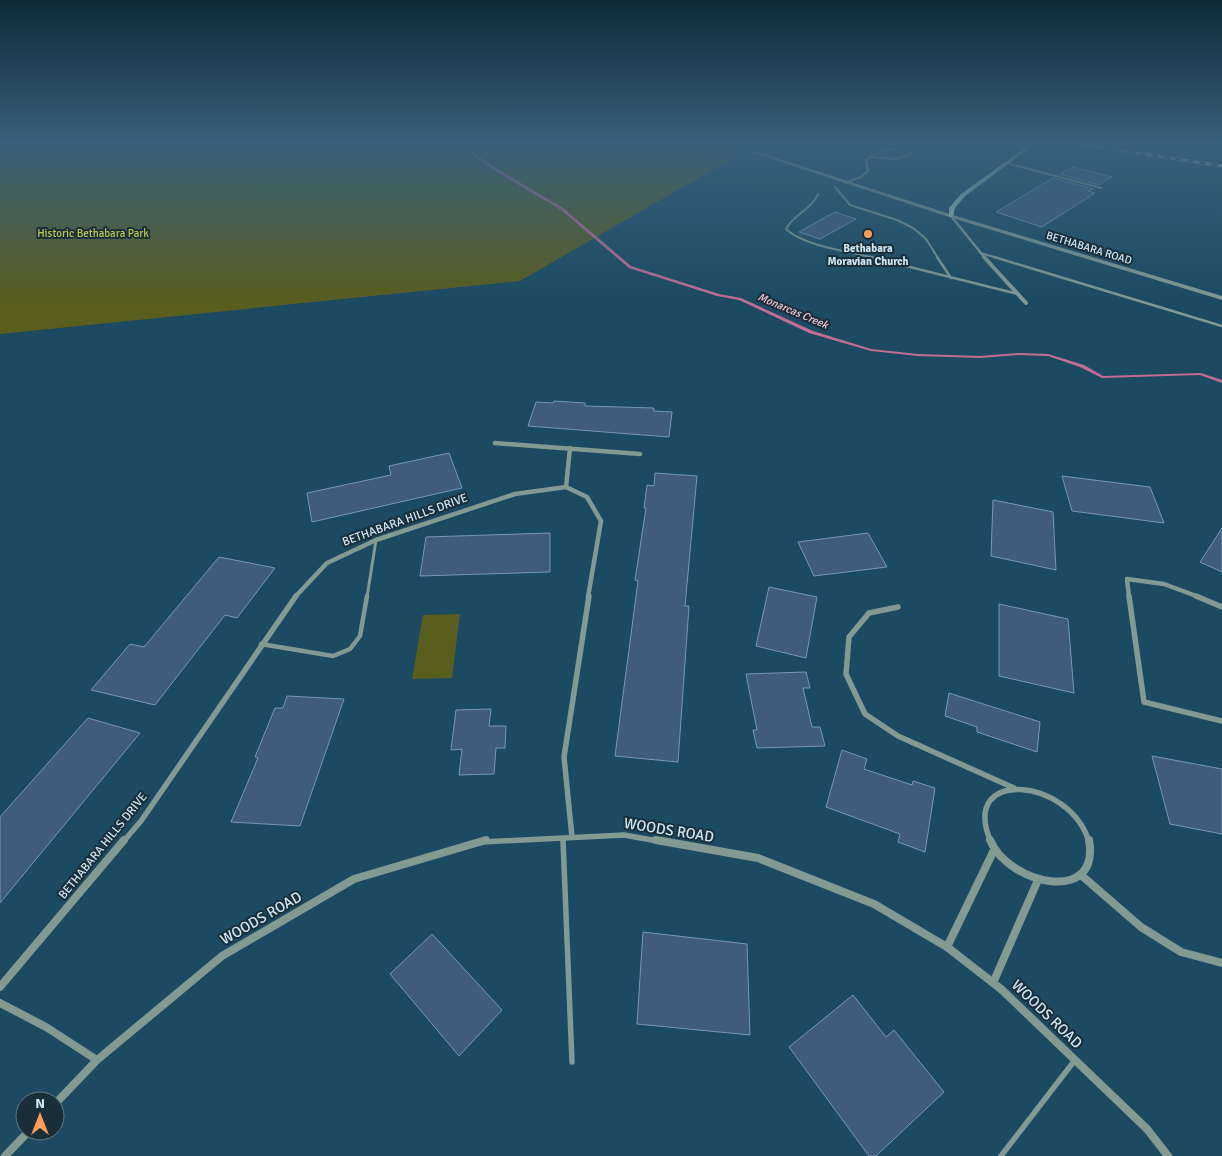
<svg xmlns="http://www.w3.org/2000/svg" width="1222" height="1156" font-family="Signika,sans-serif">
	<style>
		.green { fill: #595d1d }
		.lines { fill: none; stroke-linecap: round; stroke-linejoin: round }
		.stream { fill: #c46d93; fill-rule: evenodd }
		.building { fill: #3f5c7d; stroke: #7896bb }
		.service-far4 { stroke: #829a92; stroke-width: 2 }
		.service-far3 { stroke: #829a92; stroke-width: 2.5 }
		.service-far2 { stroke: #829a92; stroke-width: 3 }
		.service-far1 { stroke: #829a92; stroke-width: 4.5 }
		.service { stroke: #829a92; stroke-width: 5.5 }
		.minor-far4 { stroke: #829a92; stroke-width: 2.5 }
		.minor-far3 { stroke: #829a92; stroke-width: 4 }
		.minor-far2 { stroke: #829a92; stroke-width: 4.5 }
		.minor-far1 { stroke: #829a92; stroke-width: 5.5 }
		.minor { stroke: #829a92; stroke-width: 8 }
		.tertiary { fill: #829a92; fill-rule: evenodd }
		.secondary { fill: #a3c9bd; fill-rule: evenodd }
		.rail-casing { stroke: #a8c5d5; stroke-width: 3 }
		.rail { stroke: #1a2e39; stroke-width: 2; stroke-dasharray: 6; stroke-linecap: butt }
		.poi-dot { fill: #fe9b59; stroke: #1a2e39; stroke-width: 2 }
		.labels { text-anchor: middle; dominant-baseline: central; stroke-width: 4; stroke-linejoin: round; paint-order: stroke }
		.far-park-label { font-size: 11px; fill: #c2ca4c; stroke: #1a2e39 }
		.far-poi-label { font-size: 11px; font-weight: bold; fill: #cfe7f5; stroke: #1a2e39 }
		.far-street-label { font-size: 11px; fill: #cfe7f5; stroke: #1a2e39 }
		.far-water-label { font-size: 11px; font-style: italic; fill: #f2c2d5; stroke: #1a2e39 }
		.street-label { font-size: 12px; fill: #cfe7f5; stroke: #1a2e39 }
		.near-street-label { font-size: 15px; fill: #cfe7f5; stroke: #1a2e39 }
	</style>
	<rect width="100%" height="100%" fill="#1b4a62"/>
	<path class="green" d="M0,142H704L740,154L520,281L0,334Z
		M460,614L452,678L412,679L423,615Z"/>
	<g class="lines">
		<path class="stream" d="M454,142H457L494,167L563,208L631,266L719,294L741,298L813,331L871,349L918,354L980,356L1019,353L1048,354L1084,365L1103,376L1201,373L1222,380V383L1200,375L1102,378L1080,367L1048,356L1019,355L980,358L918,356L871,351L809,333L739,300L717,296L629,268L561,210L492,169Z"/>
	</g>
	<path class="building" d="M1073,167L1112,177L1099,185L1060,174Z
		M1053,178L1093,189L1088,191L1095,193L1042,227L996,212Z
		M835,212L856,219L820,239L799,232Z
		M554,401L585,403V406L654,408V411L672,412L669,437L528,426L536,402L553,403Z
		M449,453L462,488L312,522L307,493L391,475L389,466Z
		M655,473L697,476L685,606H689L678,762L615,756L638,581L635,580L646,508H644L647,485L654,486Z
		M1062,476L1150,487L1164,523L1072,511Z
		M993,500L1053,512L1056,570L991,556Z
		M1222,528V572L1200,562Z
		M550,533V572L420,576L426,537Z
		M868,533L887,567L814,576L798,542Z
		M219,557L275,568L237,618L225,615L155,705L91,690L130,644L144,647Z
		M769,587L817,597L806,658L756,646Z
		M999,604L1068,619L1074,693L999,676Z
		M806,672L810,688H803L812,727H820L825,746L757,748L753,730H757L746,674Z
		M949,693L1040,722L1037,752L977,732V727L945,716Z
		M287,696L344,699L300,826L231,822L258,758L255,757L275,708H283Z
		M491,709L489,726H506L505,748H496L494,774L459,775L462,749L451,750L456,710Z
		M88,718L140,733L0,903V817Z
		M842,750L867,759L864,769L912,785L913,781L935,788L925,852L898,842L900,834L826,807Z
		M1152,756L1222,769V834L1170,824Z
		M643,932L747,944L750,1035L637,1024Z
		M432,934L502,1010L459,1056L390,974Z
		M853,995L886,1037L894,1030L944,1092L876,1156H869L789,1047Z"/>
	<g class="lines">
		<path class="service-far4" d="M894,149L906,151L911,154L896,159L870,157L882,151Z
			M1006,163L1101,188
			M845,183L861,177L868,171L866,160L870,157
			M835,187L850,205L897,220L913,228L926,239L938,258
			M818,194C811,210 794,214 786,229C803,246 851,252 875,258
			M980,253L998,258"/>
		<path class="service-far3" d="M870,257L1018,294
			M937,257L951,278
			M994,257L1222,326"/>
		<path class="service-far2" d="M367,597L376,540"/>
		<path class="service-far1" d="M261,644L333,656L350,649L360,636L367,596
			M563,838V842"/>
		<path class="service" d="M563,840L572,1062
			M1001,1156L1075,1060"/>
		<path class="minor-far4" d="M951,216L985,258"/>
		<path class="minor-far3" d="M984,257L1026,303"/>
		<path class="minor-far2" d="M495,443L640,454
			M566,487L570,448
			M295,597L327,563L376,540L515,494L566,487L587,497L601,521L588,597
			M1129,597L1127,579L1164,584L1199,597"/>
		<path class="minor-far1" d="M1129,596L1144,702L1222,721
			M1196,596L1222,607
			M898,607L869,613L849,637L846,674L865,714L898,736L1014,788
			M572,837L564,757L589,596
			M123,842L141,821L296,596
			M482,842L624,835L663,842
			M991,842C958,767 1070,777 1089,842"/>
		<path class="minor" d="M656,840L758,858L874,904L947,947L1001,989L1147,1129L1168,1156
			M990,840C1009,885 1101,905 1089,840
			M1081,875L1141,927L1181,952L1222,963
			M947,947L994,850
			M993,983L1038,880
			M0,987L124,840
			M0,1003L46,1027L97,1060
			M55,1104L97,1060L222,956L354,879L486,840
			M5,1156L29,1131"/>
		<path class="tertiary" d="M720,142H727L953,215L1222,296V300L949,217Z"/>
		<path class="secondary" d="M1033,142H1038L965,196L955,208L953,217H949V208L961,194Z"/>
		<g class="rail-casing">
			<path id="rail" d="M1069,142L1222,166"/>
		</g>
		<use href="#rail" class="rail"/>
	</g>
	<linearGradient id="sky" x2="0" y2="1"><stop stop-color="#0f2936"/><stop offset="0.47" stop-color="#39607c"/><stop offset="1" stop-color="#39607c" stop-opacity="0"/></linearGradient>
	<rect width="1222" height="304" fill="url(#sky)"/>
	<circle class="poi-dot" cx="868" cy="234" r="5"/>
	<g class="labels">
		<g class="far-park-label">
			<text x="93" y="233">Historic Bethabara Park</text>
		</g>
		<g class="far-poi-label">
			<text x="868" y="248">Bethabara<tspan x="868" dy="13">Moravian Church</tspan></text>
		</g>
		<g class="far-street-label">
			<text transform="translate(1089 248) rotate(17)">BETHABARA ROAD</text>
		</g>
		<g class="far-water-label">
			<text transform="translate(793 311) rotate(23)">Monarcas Creek</text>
		</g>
		<g class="street-label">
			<text transform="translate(405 520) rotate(-20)">BETHABARA HILLS DRIVE</text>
			<text transform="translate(103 846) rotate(-51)">BETHABARA HILLS DRIVE</text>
		</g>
		<g class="near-street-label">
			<text transform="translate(669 830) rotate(9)">WOODS ROAD</text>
			<text transform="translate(261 918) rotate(-30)">WOODS ROAD</text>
			<text transform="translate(1047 1014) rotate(44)">WOODS ROAD</text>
		</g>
	</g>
	<g transform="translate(40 1116)"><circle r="24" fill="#1a2e39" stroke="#627884"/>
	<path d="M0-4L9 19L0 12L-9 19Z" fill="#fe9b59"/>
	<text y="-8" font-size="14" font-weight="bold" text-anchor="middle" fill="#cfe7f5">N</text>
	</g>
</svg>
